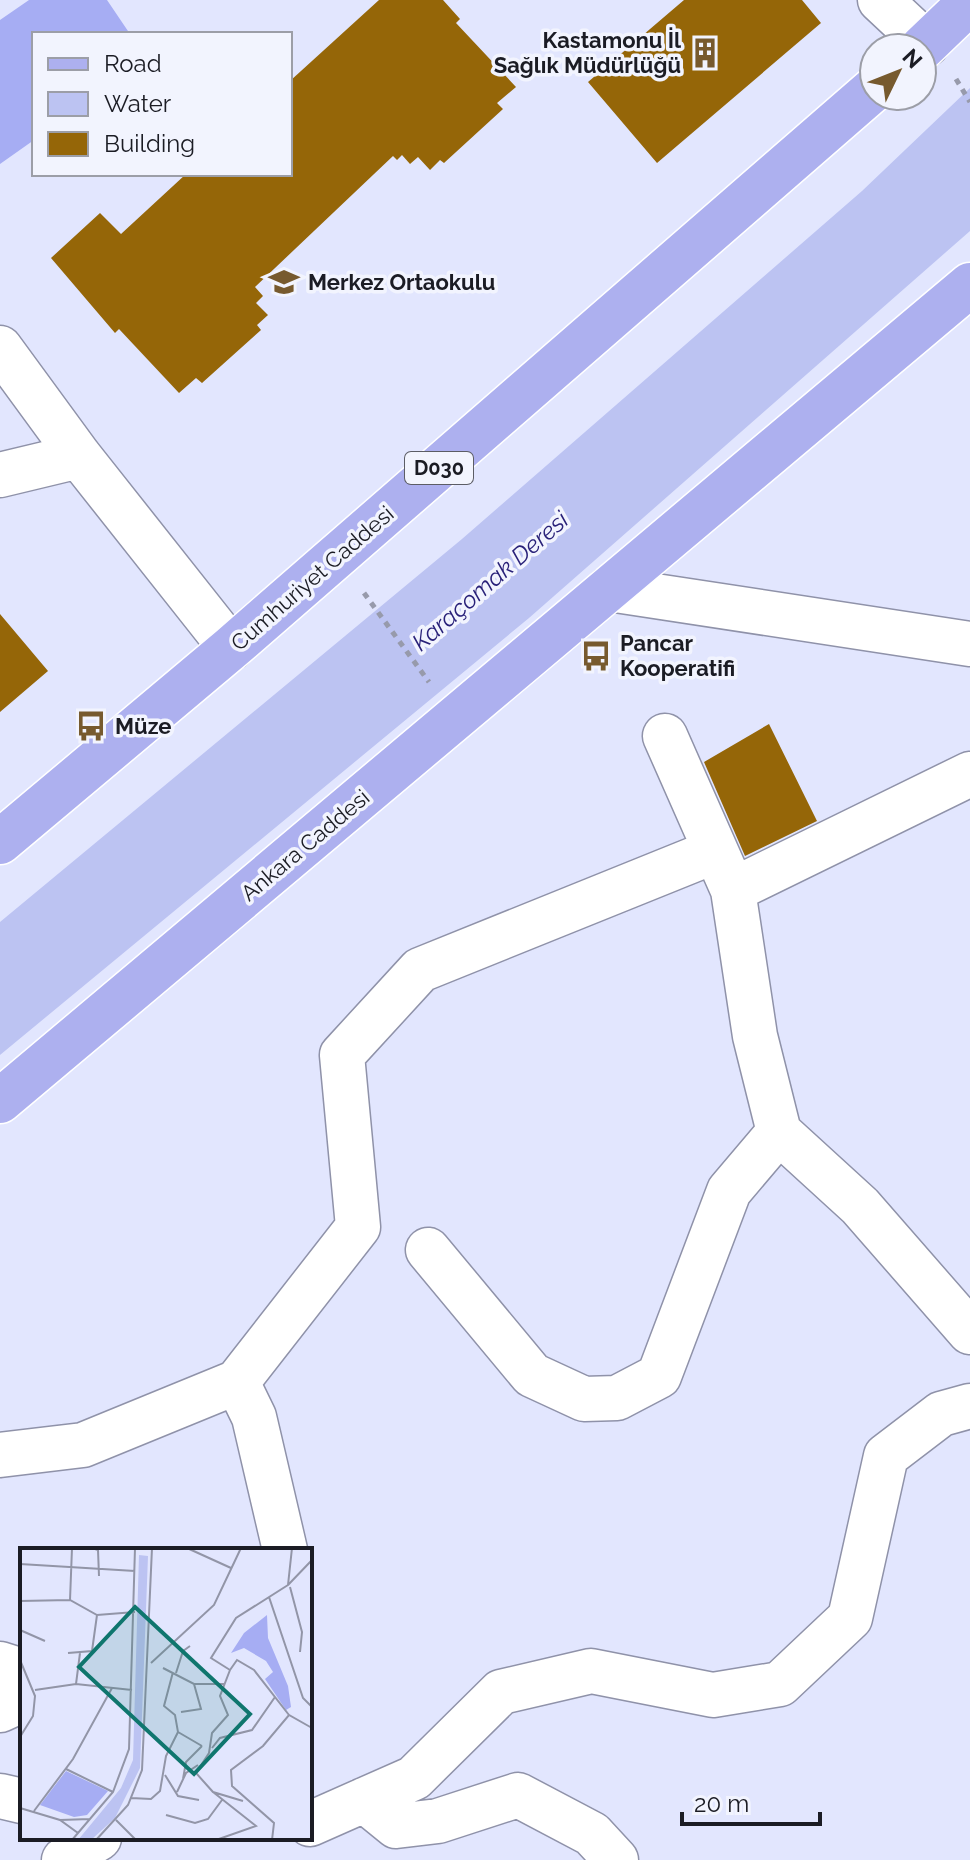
<svg xmlns="http://www.w3.org/2000/svg" width="970" height="1860" font-family="Raleway,sans-serif">
	<style>
		.green { fill: #a6adf3 }
		.water { fill: #bcc3f2 }
		.building { fill: #956608 }
		.lines { fill: none; stroke-linecap: round; stroke-linejoin: round }
		.street-casing { stroke: #8f92a9; stroke-width: 47 }
		.primary-casing { stroke: #fff; stroke-width: 47 }
		.path { stroke: #979aab; stroke-width: 5; stroke-dasharray: 6 6; stroke-linecap: butt }
		.street { stroke: #fff; stroke-width: 44 }
		.primary { stroke: #adb0ef; stroke-width: 44 }
		.labels { text-anchor: middle; dominant-baseline: central; stroke-width: 7; stroke-linejoin: round; paint-order: stroke }
		.shield { fill: #f2f4fe; stroke: #5c5d65; stroke-width: 2 }
		.shield-label { font-size: 20px; font-weight: bold; fill: #1b1c24 }
		.poi-label { font-size: 22px; font-weight: bold; fill: #1b1c24; stroke: #f2f4fe; text-anchor: start }
		.street-label { font-size: 22px; fill: #1b1c24; stroke: #f2f4fe }
		.water-label { font-size: 24px; font-style: italic; fill: #292179; stroke: #f2f4fe }
		.inset-road { fill: none; stroke: #9295a7; stroke-width: 2 }
		.view { fill: #0f766e; fill-opacity: 0.15; stroke: #0f766e; stroke-width: 4 }
		.inset-edge { fill: none; stroke: #1b1c24; stroke-width: 4 }
	</style>
	<rect width="100%" height="100%" fill="#e2e6fe"/>
	<path class="green" d="M29,0H107L130,34H34V140L0,164V20Z"/>
	<path class="water" d="M970,88V231L529,618L0,1055V922L462,539L862,191Z"/>
	<path class="building" d="M379,0H443L460,19L456,23L516,87L497,103L503,109L444,163L440,160L430,170L418,157L410,164L402,155L397,160L393,156L255,287L263,296L256,303L268,315L257,325L261,330L202,383L196,378L179,393L119,329L115,333L51,258L100,213L121,234L186,174H290V81Z
		M684,0H802L821,23L657,163L588,82Z
		M0,614L48,671L0,712Z
		M769,724L817,821L745,856L704,762Z"/>
	<g class="lines">
		<g class="street-casing">
			<path id="street" d="M880,0L927,44
				M0,348L79,456L231,648
				M0,475L79,456
				M609,589L970,644
				M665,736L733,890L755,1036L779,1132L860,1206L970,1332
				M733,890L970,774
				M428,1250L532,1375L584,1399L617,1398L659,1376L729,1191L779,1132
				M237,1382L254,1417L285,1550
				M0,1455L83,1445L237,1382L358,1227L342,1055L420,970L715,851
				M0,1664L22,1671
				M0,1710L22,1700
				M0,1796L22,1801
				M364,1800L396,1826L438,1821L518,1795L592,1834L616,1860
				M310,1824L414,1778L501,1692L591,1671L713,1695L780,1684L850,1618L886,1456L941,1414L970,1406
				M64,1860L99,1838"/>
		</g>
		<g class="primary-casing">
			<path id="primary" d="M922,48L970,2
				M0,842L231,648L874,89
				M0,1101L970,285"/>
		</g>
		<path class="path" d="M956,79L970,102
			M364,593L429,682"/>
		<use href="#street" class="street"/>
		<use href="#primary" class="primary"/>
	</g>
	<defs>
		<g id="building-bare" transform="scale(2.4)"><path d="M-4-6H4V6H1V3H-1V6H-4ZM-2.5-4.3h1.7v1.8h-1.7ZM.8-4.3h1.7v1.8H.8ZM-2.5-1h1.7V.8h-1.7ZM.8-1h1.7V.8H.8Z" fill="#775a2e" stroke="#f2f4fe" stroke-width="2.5" paint-order="stroke"/></g>
		<g id="school-bare" transform="scale(2.4)"><path d="M0-5L7-2L0 1L-7-2ZM-4 1L0 2.5L4 1V4Q0 6-4 4Z" fill="#775a2e" stroke="#f2f4fe" stroke-width="2.5" paint-order="stroke"/></g>
		<g id="bus-bare" transform="scale(2.4)"><path d="M-5-6H5V4H4V6H2V4H-2V6H-4V4H-5ZM-3.5-4V0h7V-4ZM-3.5 1.2v1.5H-2V1.2ZM2 1.2v1.5H3.5V1.2Z" fill="#775a2e" stroke="#f2f4fe" stroke-width="2.5" paint-order="stroke"/></g>
	</defs>
	<g fill-rule="evenodd">
		<use href="#building-bare" x="705" y="53"/>
		<use href="#school-bare" x="284" y="282"/>
		<use href="#bus-bare" x="596" y="656"/>
		<use href="#bus-bare" x="91" y="726"/>
	</g>
	<g class="labels">
		<rect class="shield" x="405" y="452" width="68" height="32" rx="6"/>
		<g class="shield-label">
			<text x="439" y="468">D030</text>
		</g>
		<g class="poi-label">
			<text x="681" y="40" text-anchor="end">Kastamonu İl<tspan x="681" dy="25">Sağlık Müdürlüğü</tspan></text>
			<text x="308" y="282">Merkez Ortaokulu</text>
			<text x="620" y="643">Pancar<tspan x="620" dy="25">Kooperatifi</tspan></text>
			<text x="115" y="726">Müze</text>
		</g>
		<g class="street-label">
			<text transform="translate(312 578) rotate(-41)">Cumhuriyet Caddesi</text>
			<text transform="translate(305 845) rotate(-40)">Ankara Caddesi</text>
		</g>
		<g class="water-label">
			<text transform="translate(490 581) rotate(-41)">Karaçomak Deresi</text>
		</g>
	</g>
	<g transform="translate(20 1548)">
		<rect width="292" height="292" fill="#e2e6fe"/>
		<path d="M247,67L248,90L268,138L271,159L266,162L245,131L253,124L246,113L224,100L211,105L224,85ZM46,223L88,243L67,267L54,269L20,257Z" fill="#a6adf3"/>
		<path d="M119,7L128,8L120,220L95,270L71,292H58L101,240L113,212Z" fill="#bcc3f2"/>
		<path class="inset-road" d="M72,0L78,2L79,28M167,0L211,20M0,16L115,23M268,37L292,12M270,39L282,84L280,104M249,49L283,150L292,159M50,52L52,0M0,53L50,52L77,67L115,64M0,82L25,93M48,105L72,103L77,67M0,112L15,148L13,168L0,189M131,115L194,57L221,0M143,120L174,136H204M210,122L200,148L208,167L192,185L189,205L176,225L193,244L223,253M156,125L163,103L170,98M56,136L60,105M15,142L56,136L112,142M161,164L181,161L174,136M269,167L234,122L217,112L210,122L191,110L216,70L268,37L272,0M158,184L182,198M192,200L200,190L232,182L255,149M46,221L93,244M145,227L158,248L179,252M163,231L166,214L182,198M157,244L166,225L178,217M193,244L236,278L196,292M111,250L131,251L140,243L146,208L158,184L155,167L144,158L153,124M0,260L40,272L58,285M14,263L53,211L92,140M146,267L175,275L188,271L202,252M40,272L70,271M96,272L116,292M52,292L93,244L109,201L115,0M76,292L108,257L122,222L132,0M252,292L254,275L212,238L211,222L243,198L269,167L292,180"/>
		<path class="view" d="M115,59L230,166L174,226L59,119Z"/>
		<rect width="292" height="292" class="inset-edge"/>
	</g>
	<rect x="32" y="32" width="260" height="144" fill="#f2f4fe" stroke="#9c9ea7" stroke-width="2"/>
	<rect x="48" y="58" width="40" height="12" fill="#adb0ef" stroke="#9c9ea7" stroke-width="2"/>
	<text x="104" y="72" font-size="24" fill="#1b1c24">Road</text>
	<rect x="48" y="92" width="40" height="24" fill="#bcc3f2" stroke="#9c9ea7" stroke-width="2"/>
	<text x="104" y="112" font-size="24" fill="#1b1c24">Water</text>
	<rect x="48" y="132" width="40" height="24" fill="#956608" stroke="#9c9ea7" stroke-width="2"/>
	<text x="104" y="152" font-size="24" fill="#1b1c24">Building</text>
	<g transform="translate(898 72) rotate(47)"><circle r="38" fill="#f2f4fe" stroke="#9c9ea7" stroke-width="2"/>
	<path d="M0-6L14 30L0 20L-14 30Z" fill="#775a2e"/>
	<text y="-12" font-size="22" font-weight="bold" text-anchor="middle" fill="#1b1c24">N</text>
	</g>
	<path d="M682 1812v12h138v-12" fill="none" stroke="#1b1c24" stroke-width="4"/>
	<text x="694" y="1812" font-size="24" fill="#1b1c24" stroke="#f2f4fe" stroke-width="6" paint-order="stroke">20 m</text>
</svg>
